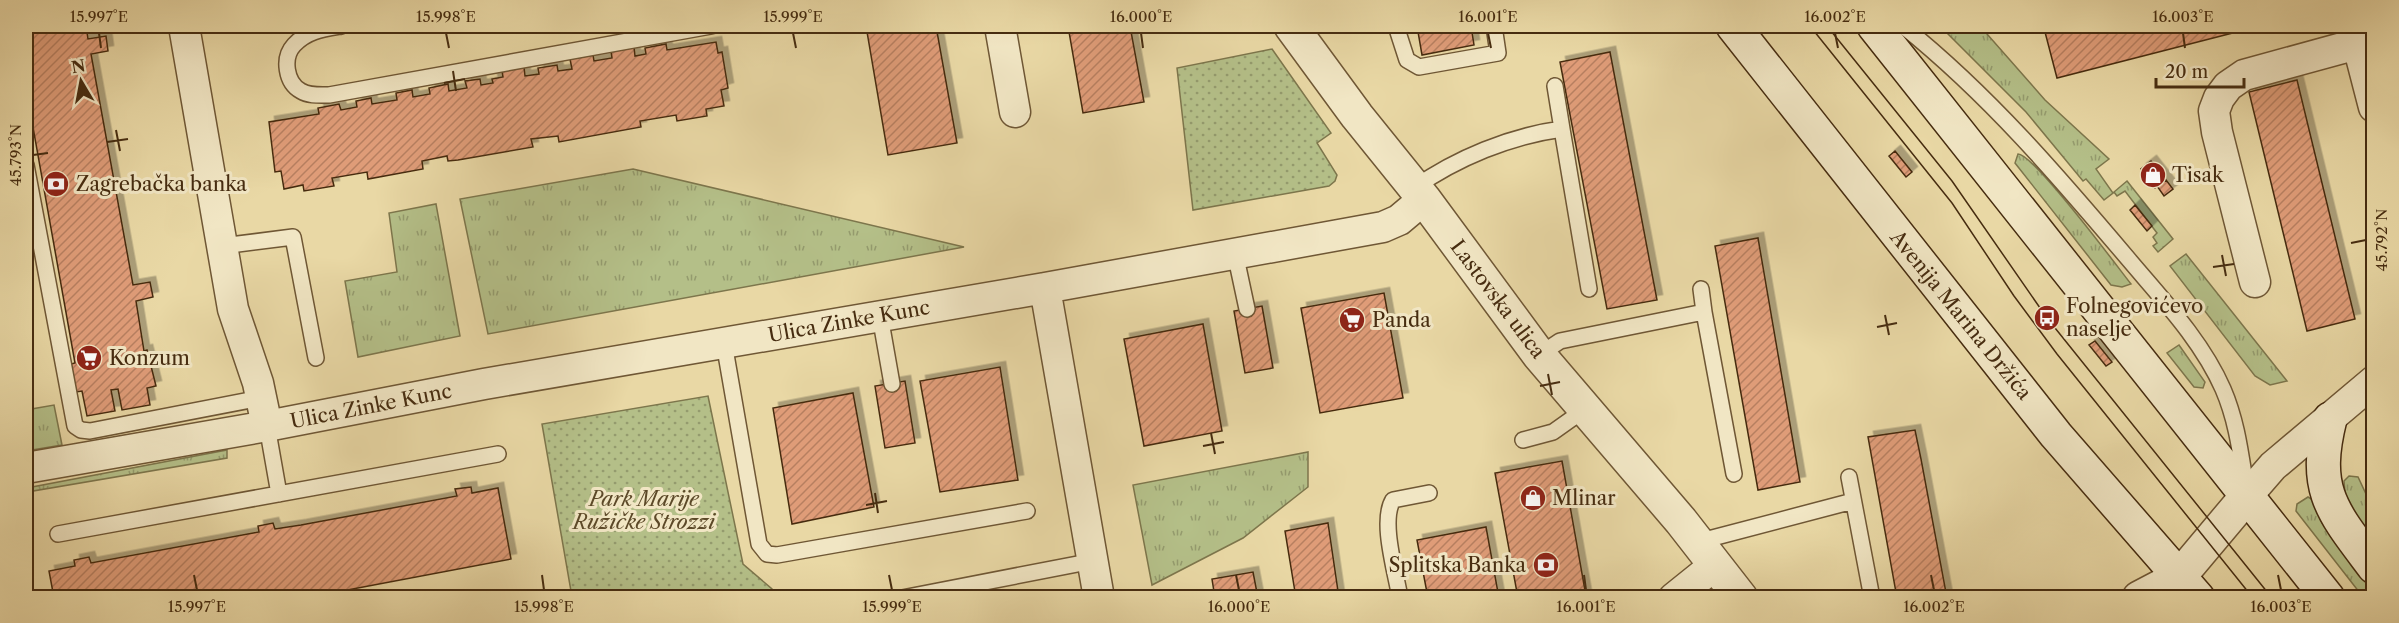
<svg xmlns="http://www.w3.org/2000/svg" width="2399" height="623" font-family="'Libre Caslon Text',serif">
	<style>
		.grass { fill: url(#grass-tufts); stroke: #7d764c; stroke-width: 1.5 }
		.park { fill: url(#park-dots); stroke: #7d764c; stroke-width: 1.5 }
		.building { fill: url(#building-hatch); stroke: #462c10; stroke-width: 1.5; filter: url(#shadow) }
		.lines { fill: none; stroke-linecap: round; stroke-linejoin: round }
		.service-casing { stroke: #6f5735; stroke-width: 18 }
		.minor-casing { stroke: #6f5735; stroke-width: 33 }
		.tertiary-casing { stroke: #6f5735; stroke-width: 36 }
		.secondary-casing { stroke: #462c10; stroke-width: 36 }
		.service { stroke: #f1e6c4; stroke-width: 15 }
		.minor { stroke: #f1e6c4; stroke-width: 30 }
		.tertiary { stroke: #f1e6c4; stroke-width: 33 }
		.secondary { stroke: #f1e6c4; stroke-width: 33 }
		.tram { stroke: #462c10; stroke-width: 1.5 }
		.ticks { fill: none; stroke: #462c10; stroke-width: 2 }
		.labels { text-anchor: middle; dominant-baseline: central; stroke-width: 6; stroke-linejoin: round; paint-order: stroke }
		.poi-label { font-size: 20px; fill: #462c10; stroke: #f1e6c4; text-anchor: start }
		.street-label { font-size: 20px; fill: #462c10; stroke: #f1e6c4 }
		.park-label { font-size: 20px; font-style: italic; fill: #5c4928; stroke: #f1e6c4 }
		.neatline { fill: none; stroke: #462c10; stroke-width: 2 }
		.ticks-label { font-size: 15px; text-anchor: middle; fill: #462c10 }
	</style>
	<defs>
		<pattern id="grass-tufts" width="24" height="20" patternUnits="userSpaceOnUse" patternTransform="scale(1.5)"><rect width="24" height="20" fill="#b4bf88"/><path d="M3 7l-1-3M5 7V3M7 7l1-3M15 17l-1-3M17 17v-4M19 17l1-3" fill="none" stroke="#949b6e"/></pattern>
		<pattern id="park-dots" width="8" height="8" patternUnits="userSpaceOnUse" patternTransform="scale(1.5)"><rect width="8" height="8" fill="#b4bf88"/><path d="M2 2h.1M6 6h.1" fill="none" stroke="#949b6e" stroke-width="1.8" stroke-linecap="round"/></pattern>
		<pattern id="building-hatch" width="6" height="6" patternUnits="userSpaceOnUse" patternTransform="scale(1.5)"><rect width="6" height="6" fill="#df9c78"/><path d="M-1 1l2-2M0 6l6-6M5 7l2-2" fill="none" stroke="#b77f61"/></pattern>
		<filter id="shadow"><feDropShadow dx="5.5" dy="-5.5" stdDeviation="0" flood-color="#0004"/></filter>
	</defs>
	<rect width="100%" height="100%" fill="#e9d8a5"/>
	<filter id="stains"><feTurbulence type="fractalNoise" baseFrequency=".00333" numOctaves="4"/><feColorMatrix values="0 0 0 0 .2 0 0 0 0 .09 0 0 0 0 .02 0 0 0 .5 -.17"/></filter>
	<radialGradient id="worn" r=".72"><stop offset=".6" stop-color="#630" stop-opacity="0"/><stop offset="1" stop-color="#630" stop-opacity=".3"/></radialGradient>
	<path class="grass" d="M1940,26H1980L2045,100L2109,159L2096,169L2113,193L2104,200L2086,179L2083,181L2026,112Z
		M2018,154C2034,154 2116,265 2131,284L2122,287L2111,285L2015,163Z
		M633,169L964,247L488,334L460,199Z
		M2127,181L2173,239L2158,252L2153,246L2157,243L2153,237L2157,233L2125,191L2117,196L2114,192Z
		M436,204L460,336L358,357L345,281L397,272L389,213Z
		M2186,254L2287,381L2270,385L2255,376L2170,266Z
		M2179,345L2205,382L2203,388L2194,387L2167,353Z
		M54,405L62,445L26,451V410Z
		M227,450V458L27,492V490L32,487Z
		M1308,452V487L1243,538L1152,585L1133,485Z
		M2349,476L2358,477L2373,509V540L2353,511L2345,493L2344,481Z
		M2308,497L2313,500L2322,523L2373,590V597H2363L2296,511L2297,504Z"/>
	<path class="park" d="M1272,49L1331,133L1317,143L1337,175L1335,181L1329,186L1193,210L1177,68Z
		M708,396L743,564L772,589L773,597H572L542,424Z"/>
	<path class="building" d="M26,26H86L88,39L106,36L108,51L91,54L133,285L150,282L153,297L136,301L144,351L147,350L156,386L147,388L150,405L122,410L118,389L111,390L115,411L87,416L82,391L76,392L71,364L75,363L26,88Z
		M866,26H936L957,143L888,155Z
		M1068,26H1130L1144,102L1083,113Z
		M1417,26H1471L1474,45L1422,55Z
		M2072,26H2260L2057,78L2045,32Z
		M716,42L718,53L722,52L728,88L721,90L724,106L706,109L707,116L677,121L676,115L640,121L641,127L559,142L558,136L531,139L533,147L458,160L448,161L447,156L422,161L423,169L368,179L367,172L332,178L334,186L304,191L303,185L284,189L281,171L275,172L269,122L319,114L318,108L339,104L341,110L357,107L356,101L371,98L372,104L397,100L396,93L412,90L413,97L430,94L429,88L448,84L449,91L467,88L465,81L480,79L481,85L493,83L492,79L503,77L502,71L524,67L525,76L539,74L538,68L557,65L558,71L572,69L570,59L593,55L594,61L612,58L611,51L634,47L635,56L646,54L645,48L666,44L667,50Z
		M1610,52L1657,300L1607,309L1560,62Z
		M2297,80L2355,319L2307,331L2249,92Z
		M1895,151L1912,172L1906,177L1889,156Z
		M2151,161L2166,180L2155,188L2141,169Z
		M2166,180L2173,189L2164,196L2157,186Z
		M2135,205L2152,226L2147,231L2130,210Z
		M1758,238L1800,482L1758,490L1715,246Z
		M1384,293L1403,398L1320,413L1301,308Z
		M1262,306L1273,368L1245,373L1234,311Z
		M1203,324L1222,431L1144,446L1124,339Z
		M2095,341L2112,362L2106,366L2089,345Z
		M1000,367L1018,480L940,492L920,381Z
		M905,381L915,443L885,448L875,386Z
		M853,393L874,507L792,524L773,408Z
		M1915,430L1921,459L1947,598H1897L1868,437Z
		M1562,461L1586,596L1518,598L1495,473Z
		M471,487L472,493L498,488L511,559L305,598H54L49,571L75,566L74,560L89,557L91,563L259,532L258,526L273,523L275,529L301,525L457,496L455,489Z
		M1328,523L1339,598H1296L1285,531Z
		M1486,527L1499,598H1428L1417,540Z
		M1253,572L1258,598H1215L1212,579Z"/>
	<g class="lines">
		<g class="service-casing">
			<path id="service" d="M341,26C323,29 307,31 294,45C282,58 286,83 301,91C309,96 320,95 329,95L711,26
				M1396,26L1407,60L1419,67L1498,53L1494,26
				M1903,26C1989,95 2059,177 2130,261C2163,300 2202,341 2223,389C2236,419 2240,449 2245,481
				M1555,86L1562,129
				M26,165L75,426L81,430L90,431L261,398
				M1414,188C1457,158 1510,136 1562,129L1589,289
				M222,246L293,237L316,358
				M1235,253L1247,309
				M1701,289L1704,312
				M880,316L892,384
				M724,343L759,544L767,554L777,555L1027,511
				M1539,355L1560,341L1704,312L1734,474
				M267,426L279,494
				M1523,440L1553,432L1584,410
				M1849,477L1872,598
				M58,534L498,454
				M1697,542L1853,501
				M902,598L1093,561
				M1400,598C1396,573 1380,521 1393,500L1429,493"/>
		</g>
		<g class="minor-casing">
			<path id="minor" d="M184,26L233,309L258,383L267,426
				M1000,26L1015,112
				M2353,26L2374,107
				M2255,282L2217,132L2214,111L2219,98L2228,86L2244,75L2357,44
				M1045,288L1099,598
				M26,468L267,426L484,384L1045,288L1383,227L1399,220L1424,199
				M2247,496L2273,466L2374,381
				M1674,598L1715,565"/>
		</g>
		<g class="tertiary-casing">
			<path id="tertiary" d="M1291,26L1357,116L1424,199L1539,355L1681,521L1741,598
				M2139,598L2179,577
				M2173,598L2179,577L2247,496"/>
		</g>
		<g class="secondary-casing">
			<path id="secondary" d="M1733,26L2056,435L2198,598
				M1874,26L2328,598
				M2330,419C2312,491 2332,511 2374,567"/>
		</g>
		<use href="#service" class="service"/>
		<use href="#minor" class="minor"/>
		<use href="#tertiary" class="tertiary"/>
		<use href="#secondary" class="secondary"/>
		<path class="tram" d="M1810,26L1952,203L2014,296L2057,354L2253,598
			M1827,26L1952,181L2047,318L2272,598"/>
	</g>
	<path class="ticks" d="M99,33L101,48M446,33L449,48M793,33L796,48M1141,33L1143,48M1488,33L1491,48M1835,33L1838,48M2183,33L2185,48M453,71L456,91M444,83L465,79M116,130L120,151M107,142L128,139M33,155L48,153M2351,243L2366,240M2222,255L2226,276M2213,267L2234,264M1885,315L1889,335M1877,327L1897,323M1548,374L1552,395M1540,386L1560,382M1211,433L1215,454M1203,446L1224,442M875,493L878,513M866,505L887,501M194,575L197,590M542,575L544,590M889,575L892,590M1236,575L1239,590M1584,575L1586,590M1931,575L1934,590M2278,575L2281,590"/>
	<defs>
		<g id="shop-disc" transform="scale(1.35)"><circle r="9.5" fill="#8f2418" stroke="#f1e6c4"/><path d="M-5-2.5h2.3a2.7 3.5 0 0 1 5.4 0H5L5.5 6h-11ZM-1.5-2.5h3a1.5 2.3 0 0 0-3 0Z" fill="#fff"/></g>
		<g id="bank-disc" transform="scale(1.35)"><circle r="9.5" fill="#8f2418" stroke="#f1e6c4"/><path d="M-6-4H6V4H-6ZM0-2.3a2.3 2.3 0 1 0 0 4.6a2.3 2.3 0 1 0 0-4.6Z" fill="#fff"/></g>
		<g id="bus-disc" transform="scale(1.35)"><circle r="9.5" fill="#8f2418" stroke="#f1e6c4"/><path d="M-5-6H5V4H4V6H2V4H-2V6H-4V4H-5ZM-3.5-4V0h7V-4ZM-3.5 1.2v1.5H-2V1.2ZM2 1.2v1.5H3.5V1.2Z" fill="#fff"/></g>
		<g id="supermarket-disc" transform="scale(1.35)"><circle r="9.5" fill="#8f2418" stroke="#f1e6c4"/><path d="M-6-5.5h2.5l.6 2H6L4.5 2H-2.5L-4.4-4H-6ZM-1.5 3.2a1.3 1.3 0 1 0 .1 0ZM3 3.2a1.3 1.3 0 1 0 .1 0Z" fill="#fff"/></g>
	</defs>
	<g fill-rule="evenodd">
		<use href="#shop-disc" x="2153" y="175"/>
		<use href="#bank-disc" x="56" y="184"/>
		<use href="#bus-disc" x="2047" y="318"/>
		<use href="#supermarket-disc" x="1352" y="320"/>
		<use href="#supermarket-disc" x="89" y="358"/>
		<use href="#shop-disc" x="1533" y="498"/>
		<use href="#bank-disc" x="1546" y="565"/>
	</g>
	<g class="labels">
		<g class="poi-label">
			<text x="2172" y="175">Tisak</text>
			<text x="76" y="184">Zagrebačka banka</text>
			<text x="2066" y="306">Folnegovićevo<tspan x="2066" dy="23">naselje</tspan></text>
			<text x="1372" y="320">Panda</text>
			<text x="109" y="358">Konzum</text>
			<text x="1552" y="498">Mlinar</text>
			<text x="1526" y="565" text-anchor="end">Splitska Banka</text>
		</g>
		<g class="street-label">
			<text transform="translate(1498 299) rotate(53)">Lastovska ulica</text>
			<text transform="translate(1961 315) rotate(51)">Avenija Marina Držića</text>
			<text transform="translate(849 321) rotate(-10)">Ulica Zinke Kunc</text>
			<text transform="translate(371 406) rotate(-11)">Ulica Zinke Kunc</text>
		</g>
		<g class="park-label">
			<text x="644" y="499">Park Marije<tspan x="644" dy="23">Ružičke Strozzi</tspan></text>
		</g>
	</g>
	<rect width="2399" height="623" fill="none" stroke="#e9d8a5" stroke-width="66"/>
	<g transform="translate(81 81) rotate(350)" stroke="#f1e6c4" stroke-width="4.5" paint-order="stroke">
	<path d="M0-4.5L10 22L0 15L-10 22Z" fill="#462c10"/>
	<text y="-9" font-size="16" font-weight="bold" text-anchor="middle" fill="#462c10">N</text>
	</g>
	<path d="M2156 78v9h88v-9" fill="none" stroke="#462c10" stroke-width="3"/>
	<text x="2165" y="78" font-size="18" fill="#462c10" stroke="#f1e6c4" stroke-width="4.5" paint-order="stroke">20 m</text>
	<rect x="33" y="33" width="2333" height="557" class="neatline"/>
	<g class="ticks-label">
		<text x="99" y="22">15.997°E</text>
		<text x="446" y="22">15.998°E</text>
		<text x="793" y="22">15.999°E</text>
		<text x="1141" y="22">16.000°E</text>
		<text x="1488" y="22">16.001°E</text>
		<text x="1835" y="22">16.002°E</text>
		<text x="2183" y="22">16.003°E</text>
		<text transform="translate(16 155) rotate(-90)" y="5">45.793°N</text>
		<text transform="translate(2382 240) rotate(-90)" y="5">45.792°N</text>
		<text x="197" y="612">15.997°E</text>
		<text x="544" y="612">15.998°E</text>
		<text x="892" y="612">15.999°E</text>
		<text x="1239" y="612">16.000°E</text>
		<text x="1586" y="612">16.001°E</text>
		<text x="1934" y="612">16.002°E</text>
		<text x="2281" y="612">16.003°E</text>
	</g>
	<rect width="100%" height="100%" filter="url(#stains)"/>
	<rect width="100%" height="100%" fill="url(#worn)"/>
</svg>
